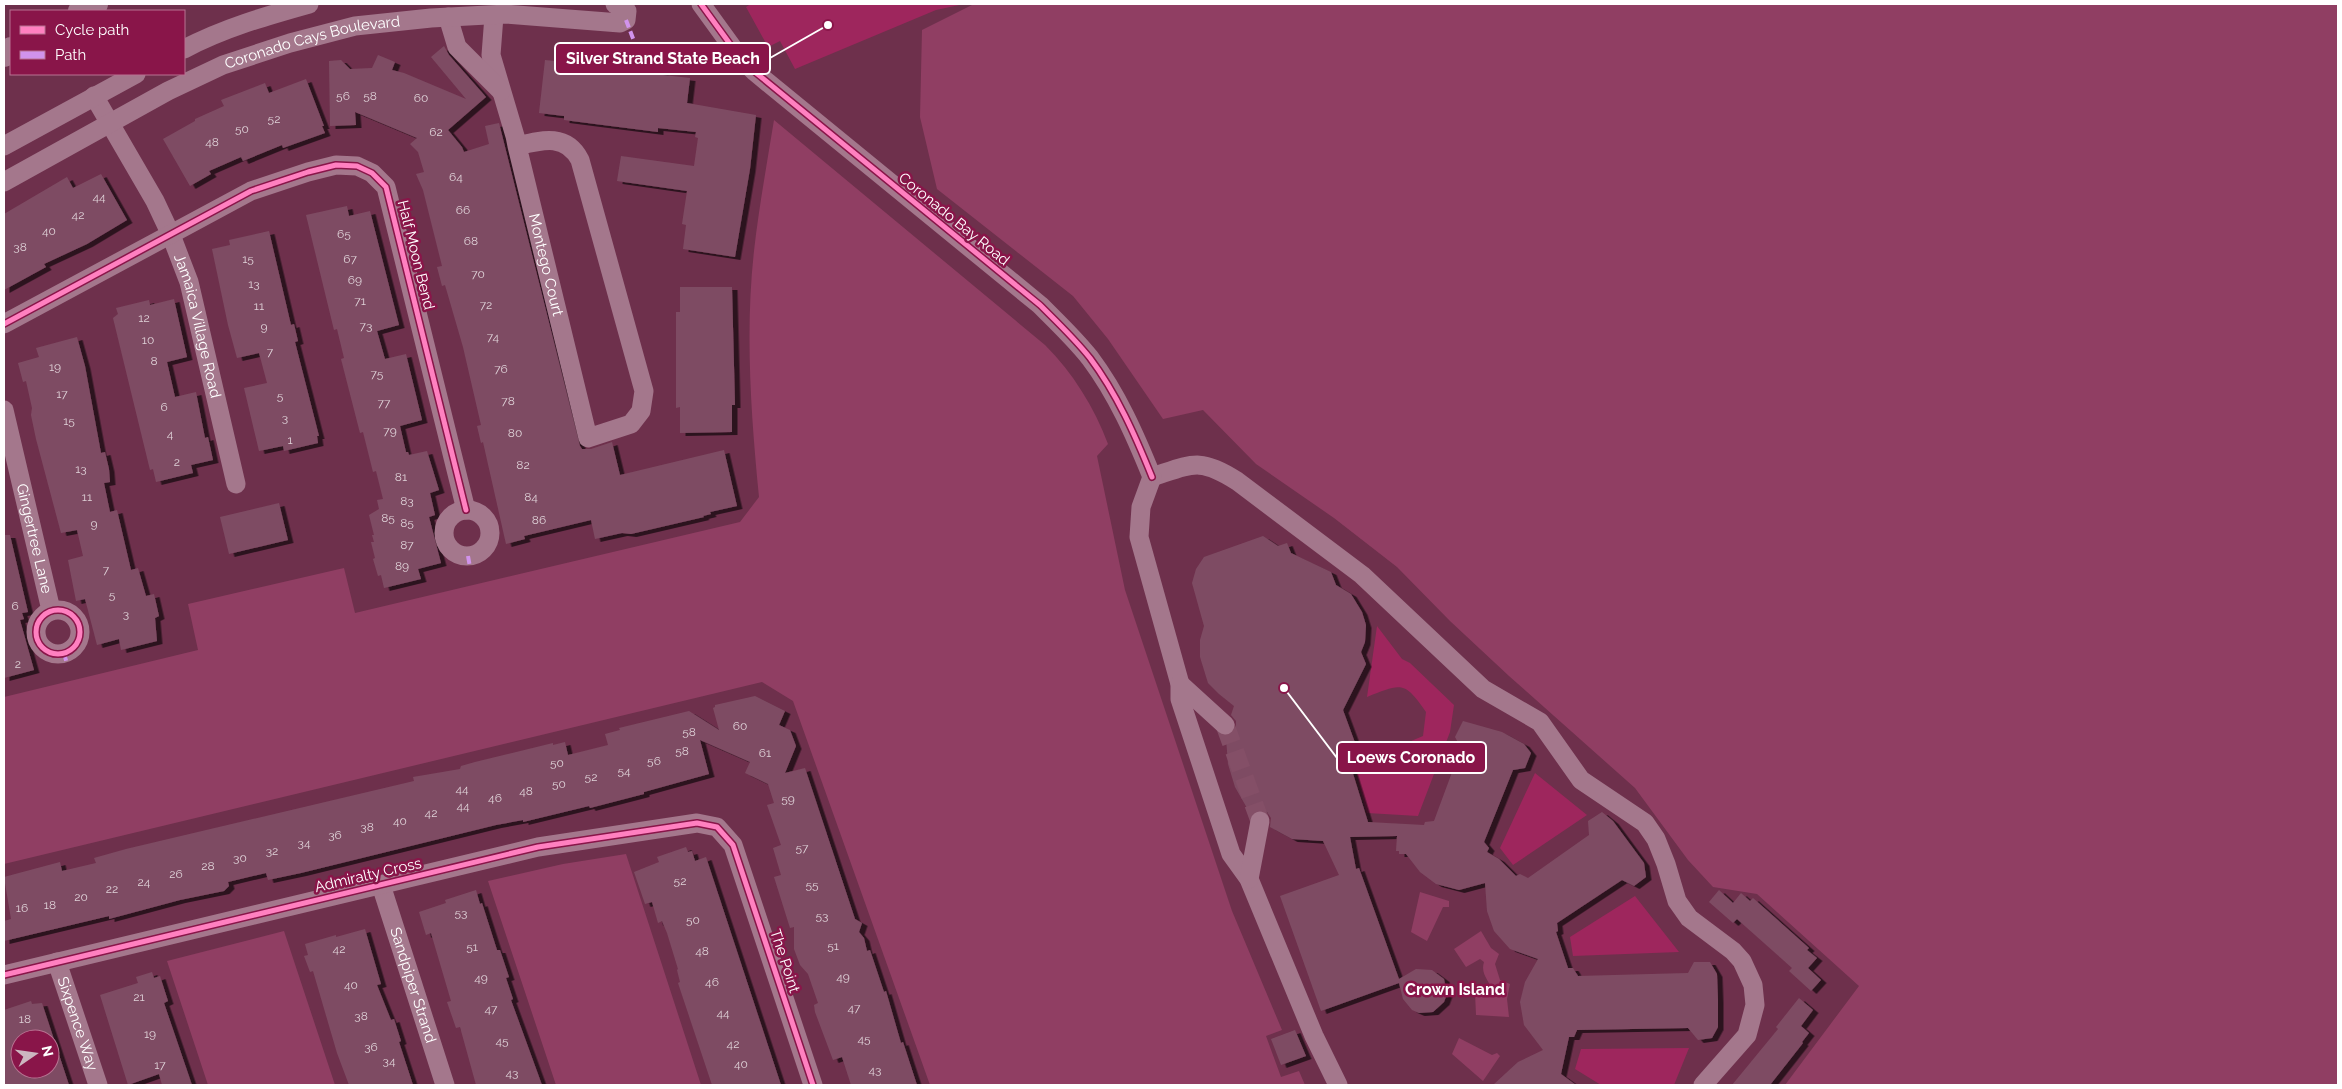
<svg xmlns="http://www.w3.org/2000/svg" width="2342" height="1089" font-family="Raleway,sans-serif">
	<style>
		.green { fill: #9e265d }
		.water { fill: #903e63 }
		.building { fill: #7e4c63; fill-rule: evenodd; filter: url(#shadow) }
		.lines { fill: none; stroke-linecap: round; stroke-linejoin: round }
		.minor-tunnel { stroke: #844f67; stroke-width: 19; stroke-dasharray: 19 9; stroke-linecap: butt }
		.minor { stroke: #a4778c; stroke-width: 19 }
		.highway { stroke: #a3788c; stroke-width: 26 }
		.quiet { stroke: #d193ec; stroke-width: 4; stroke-dasharray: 8 4; stroke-linecap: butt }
		.cycleway-casing { stroke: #891549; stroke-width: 8 }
		.cycleway { stroke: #ff80c0; stroke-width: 5 }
		.labels { text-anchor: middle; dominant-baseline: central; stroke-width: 5; stroke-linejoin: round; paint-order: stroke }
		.number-label { font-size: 12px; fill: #dfd2d8 }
		.street-label { font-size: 15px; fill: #fff; stroke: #891549 }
		.neighbourhood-label { font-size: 16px; font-weight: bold; fill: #fff; stroke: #891549 }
		.leader { fill: none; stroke: #fff; stroke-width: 2 }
		.callout-dot { fill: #fff; stroke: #891549; stroke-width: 2 }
		.callout { fill: #891549; stroke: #fff; stroke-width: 2 }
		.callout-label { font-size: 16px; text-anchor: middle; font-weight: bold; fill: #fff }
	</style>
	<defs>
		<filter id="shadow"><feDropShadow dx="5.5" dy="3" stdDeviation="0" flood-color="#0009"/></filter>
	</defs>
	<rect width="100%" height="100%" fill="#6e304c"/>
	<path class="green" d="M751,4H964L936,10L795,69L780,41L768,47L746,7Z
		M1377,626L1402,659L1410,663L1454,705L1450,732L1418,816L1367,813L1354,765L1423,736L1426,712C1404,680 1401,684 1367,697Z
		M1535,773L1587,815L1513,865L1500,848Z
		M1635,896L1679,952L1573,956L1570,937Z
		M1689,1048L1674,1085H1601L1575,1069L1581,1049Z"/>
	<path class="water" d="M974,4H2338V1085H1785L1859,986L1757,894L1713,887L1688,860L1635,788L1509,676L1450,621L1397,567L1334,518L1256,464L1203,410L1163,419L1108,339L1073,296L937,189L920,117L922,30Z
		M774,120L1045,345C1073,373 1094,407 1108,444L1097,456L1125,590L1232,911L1282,1030L1266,1036L1281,1077L1299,1071L1305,1085H930L793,701L762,682L4,864V697L198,650L188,604L344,568L355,613L740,522L759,497C751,415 745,332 754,251C759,207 767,163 774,120Z
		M626,854L701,1085H556L488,881L563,864Z
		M1420,892L1449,901V907H1443L1427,941L1411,932Z
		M284,931L335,1085H208L167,961Z
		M1481,931L1491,948L1499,954L1495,964L1500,980L1510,984L1507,999L1509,1017L1476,1015L1475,993L1492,992C1490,980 1480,975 1484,962L1480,959L1466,967L1454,949Z
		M1459,1038L1492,1055L1497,1053L1500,1056L1483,1081L1452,1054Z"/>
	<path class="building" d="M444,46L449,55L486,97L448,130L462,147L464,152L489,144L485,126L499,123L580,446L582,449H591L612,442L620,475L724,450L737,506L710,512L711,514L703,516L704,517L631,534L622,533L595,539L591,520L524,536L525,539L506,544L483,442L481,443L477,426L481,425L463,347L445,285L442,286L437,267L442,266L423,190L416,174L424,172L418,152L410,144L417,138L355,112L356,125L330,126L329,61L341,60L350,69L372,68L378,55L395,62L392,70L404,73L466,99L431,57Z
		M545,60L663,72V75L690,78L687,103L756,115L750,169L735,257L683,249L686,225L682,224L687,191L617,181L621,156L694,166L698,138L695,137L696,132L658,128V132L595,124L564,120V116L539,113Z
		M306,79L324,126H322L325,133L283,148L282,145L243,161L241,157L209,171L211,174L190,186L163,139L195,121V119L224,106L221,100L265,83L269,93Z
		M101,174L127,220L87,244L44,264L46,267L4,290V214L67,177L73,188Z
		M347,206L349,216L370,211L399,325L377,331L385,359L406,354L422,420L400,426L406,452H408L409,455L427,451L439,490L430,493L435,515L429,517L441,563L418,569L421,579L384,588L381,575L378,576L373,559L375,558L371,542H374L372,535H374L369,515L379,509L377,500L383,499L376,471L373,472L363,432L360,433L341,359L344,358L337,329L334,330L306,215Z
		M269,231L291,325L294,324L298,341L295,342L319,436H317L318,443L284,451L283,446L259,451L244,388L267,383L259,353L237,358L228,325L212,249L230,245L229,240Z
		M680,287H732L735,405H732V432L680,433V407L676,408V312H680Z
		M174,299L187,357L167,362L175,397L196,392L205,438L208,437L213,460L191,465L193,473L156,482L153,469L150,470L113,318L118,314L116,308L149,300L150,305Z
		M77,337L85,366L101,453L105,452L109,469L110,482L104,483L110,512L117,510L131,570L138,568L146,596L154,594L159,616L155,618L157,641L121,650L119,639L97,645L85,599L76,601L68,560L83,556L77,530L61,533L36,439L31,415L32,408L26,381L23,382L18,363L39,357L36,348Z
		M279,503L288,540L229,554L220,517Z
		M4,535H10L28,612L22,613L24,619L20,620L34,670L4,678Z
		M1263,536L1278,546L1287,543L1291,553L1331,572L1336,585L1351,594L1362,612L1366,625L1365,642L1361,652L1366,664L1343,710L1361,759L1350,764L1368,822L1424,825L1425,822L1434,821L1461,748L1455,737L1463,721L1502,732L1524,744L1531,753L1525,768L1513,770L1484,842L1489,848L1487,852L1499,859L1516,876L1520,874L1528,878L1589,835L1588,821L1602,812L1613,821L1644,863L1646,877L1634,886L1622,880L1557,923L1558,931L1556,932L1568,968H1573L1578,976L1688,973L1694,962H1710L1717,974L1718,1000V1027L1712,1038L1698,1040L1688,1028L1577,1030L1574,1037H1569L1561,1074L1576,1085H1493L1518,1062L1543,1050L1524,1025L1520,1002L1525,982L1538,959L1510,949L1494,931L1487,911L1485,883L1459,890L1436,884L1420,872L1406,854H1399V851H1396L1397,836L1350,837L1356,869L1359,868L1399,979L1416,969L1432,970L1444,979L1447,994L1444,1002L1433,1012L1419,1013L1412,1010L1403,999L1399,983L1321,1011L1280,896L1339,875L1323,841L1292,839L1270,827L1271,818L1267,812L1262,810L1253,813L1247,808L1235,787L1228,764L1226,738L1236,728V721L1231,715L1234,706L1219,694L1208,683L1200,657V640L1204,626L1192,583L1196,569L1204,557Z
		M755,696L785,711L779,725L790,730L796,746L785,773L805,768L855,919L862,923L859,932L864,938L867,951L870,950L884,992L886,991L901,1043L903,1042L917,1085H851L842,1057L833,1060L815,1012L814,1005L818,1003L808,974L800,965L794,949V927L790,928L774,877L781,875L773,848L781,845L767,805L774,803L768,784L745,773L750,762L700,740L709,774L644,792V794L590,808L589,806L523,822V820L496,825L301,873L268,880L266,873L228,882L229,886L224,891L180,900L109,919V916L4,941V921L11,919L4,877L60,862L62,871L96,863L94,858L126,849L414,781L413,777L460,769L461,766L475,762L553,743V745L565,742L568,755L608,745L605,734L620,730L619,728L689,711L719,730L713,708L715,707V705Z
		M686,847L688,852L692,851L695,861L706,857L781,1085H712L678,983L680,982L677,970L678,969L667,933L662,921L658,923L652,902L645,904L634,872L659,862L657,857Z
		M476,890L480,904L482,903L497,950H500L509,977L506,978L513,999L511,1000L542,1085H476L460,1027L456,1028L447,1002L451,1001L431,933L426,935L419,912L446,903L445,900Z
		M1719,890L1733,903L1741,893L1750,901L1753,898L1809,948L1807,950L1817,958L1808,968L1821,980L1811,991L1789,971L1792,968L1737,919L1733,923L1709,902Z
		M365,929L381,984L377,985L391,1020L394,1019L401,1041L399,1042L413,1085H349L337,1053L313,971L310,972L304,956L308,955L305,944L336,935V937Z
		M152,972L154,978L160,976L168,1001L164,1003L192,1085H162L159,1074L128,1085L100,995L138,983L136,977Z
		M1799,998L1813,1010L1801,1026L1809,1033L1802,1042L1803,1043L1770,1085H1732L1778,1029L1776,1027Z
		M31,1001L32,1004L42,1003L69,1085H4V1010ZM20,1039H50V1069H20Z
		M1295,1030L1306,1056L1281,1065L1271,1039Z"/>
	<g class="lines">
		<path class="minor-tunnel" d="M1225,725L1260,821"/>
		<g class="minor">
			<path d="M701,4L738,55L755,72L1040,305C1057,322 1075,339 1090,358C1117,394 1135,435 1152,477"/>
			<path id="s1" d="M494,16L491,55L515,136L517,146L588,438L631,424L641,411L644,391L580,160C566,133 542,140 517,146"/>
			<path d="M448,17L457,47L501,91"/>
			<path d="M184,49C224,28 266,16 309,4"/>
			<path id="s2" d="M94,96L155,201L171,235L189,282L236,484"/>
			<path d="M4,146L136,74"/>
			<path id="s3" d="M4,182L168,91L223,65L290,43L355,26L431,18L506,14L620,23L626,20L627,11L623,6L615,4"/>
			<path d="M4,324L251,191L308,172L336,165L357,166L372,173L386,187L466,510"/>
			<path id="s4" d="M4,410L51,610"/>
			<path d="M1152,477C1192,464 1200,457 1237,481L1362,575L1483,689L1540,722L1581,780L1645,823L1656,839L1666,864L1677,901L1689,918L1733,951L1742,961L1753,985L1755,1005L1747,1035L1703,1085"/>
			<path d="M1152,477L1141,507L1139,537L1180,684V699L1231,854L1249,879L1314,1036L1338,1085"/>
			<circle cx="467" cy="533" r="23"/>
			<circle cx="58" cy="632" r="22"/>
			<path d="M1180,684L1225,725"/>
			<path d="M1249,879L1260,821"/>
			<path id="s5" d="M381,885L445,1085"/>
			<path id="s6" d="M57,962L98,1085"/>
			<path d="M4,975L538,847L697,823L717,827L733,845L813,1085"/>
		</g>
		<path class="highway" d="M81,11L95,4
			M4,54L11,50"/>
		<path class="quiet" d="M626,20L634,41
			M468,556L470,567
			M64,653L67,664"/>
		<g class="cycleway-casing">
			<path id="cycleway" d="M701,4L738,55L755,72L1040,305C1057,322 1075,339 1090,358C1117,394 1135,435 1152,477
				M4,324L251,191L308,172L336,165L357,166L372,173L386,187L466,510
				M36 632a22 22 0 1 1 44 0a22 22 0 1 1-44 0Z
				M4,975L538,847L697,823L717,827L733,845L813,1085"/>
		</g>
		<use href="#cycleway" class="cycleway"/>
	</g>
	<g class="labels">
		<g class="number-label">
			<text x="343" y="96">56</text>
			<text x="370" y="96">58</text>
			<text x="421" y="98">60</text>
			<text x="274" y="119">52</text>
			<text x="242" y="129">50</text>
			<text x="436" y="132">62</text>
			<text x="212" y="142">48</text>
			<text x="456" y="177">64</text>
			<text x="99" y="197">44</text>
			<text x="463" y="210">66</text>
			<text x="78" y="215">42</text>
			<text x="49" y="231">40</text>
			<text x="344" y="234">65</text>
			<text x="471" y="241">68</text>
			<text x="20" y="247">38</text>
			<text x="248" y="259">15</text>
			<text x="350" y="259">67</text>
			<text x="478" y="274">70</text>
			<text x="355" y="280">69</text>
			<text x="254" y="284">13</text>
			<text x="360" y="301">71</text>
			<text x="486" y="305">72</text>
			<text x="259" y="306">11</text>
			<text x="144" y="318">12</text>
			<text x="366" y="326">73</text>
			<text x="264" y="327">9</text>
			<text x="493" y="337">74</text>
			<text x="148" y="340">10</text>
			<text x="270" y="352">7</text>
			<text x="154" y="361">8</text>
			<text x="55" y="367">19</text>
			<text x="501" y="369">76</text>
			<text x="377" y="374">75</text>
			<text x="62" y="394">17</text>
			<text x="280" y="396">5</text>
			<text x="508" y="401">78</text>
			<text x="384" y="403">77</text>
			<text x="164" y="407">6</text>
			<text x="285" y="418">3</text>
			<text x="69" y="421">15</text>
			<text x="390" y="431">79</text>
			<text x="515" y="433">80</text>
			<text x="170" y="434">4</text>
			<text x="290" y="440">1</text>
			<text x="177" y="462">2</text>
			<text x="523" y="465">82</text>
			<text x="81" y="469">13</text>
			<text x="401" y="477">81</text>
			<text x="87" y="497">11</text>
			<text x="531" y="497">84</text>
			<text x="407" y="501">83</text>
			<text x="388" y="518">85</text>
			<text x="539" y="520">86</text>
			<text x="407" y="523">85</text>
			<text x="94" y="524">9</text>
			<text x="407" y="545">87</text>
			<text x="402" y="566">89</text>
			<text x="106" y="570">7</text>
			<text x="112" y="595">5</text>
			<text x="15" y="606">6</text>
			<text x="126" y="614">3</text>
			<text x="18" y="664">2</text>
			<text x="740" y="726">60</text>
			<text x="689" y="732">58</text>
			<text x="682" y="751">58</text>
			<text x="765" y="753">61</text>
			<text x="654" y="761">56</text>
			<text x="557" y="763">50</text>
			<text x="624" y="771">54</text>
			<text x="591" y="777">52</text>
			<text x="559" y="784">50</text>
			<text x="462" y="789">44</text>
			<text x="526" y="791">48</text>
			<text x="495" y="798">46</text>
			<text x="788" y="799">59</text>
			<text x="463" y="806">44</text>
			<text x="431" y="813">42</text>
			<text x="400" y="821">40</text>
			<text x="367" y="827">38</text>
			<text x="335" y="835">36</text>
			<text x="304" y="843">34</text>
			<text x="802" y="848">57</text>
			<text x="272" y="851">32</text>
			<text x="240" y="858">30</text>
			<text x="208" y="866">28</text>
			<text x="176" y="874">26</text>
			<text x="680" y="881">52</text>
			<text x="144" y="882">24</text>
			<text x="812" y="885">55</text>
			<text x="112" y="889">22</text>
			<text x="81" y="897">20</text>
			<text x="50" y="905">18</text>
			<text x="22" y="908">16</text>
			<text x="461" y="913">53</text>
			<text x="822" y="916">53</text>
			<text x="693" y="920">50</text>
			<text x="833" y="946">51</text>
			<text x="472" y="947">51</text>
			<text x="339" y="949">42</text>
			<text x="702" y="951">48</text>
			<text x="843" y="977">49</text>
			<text x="481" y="978">49</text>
			<text x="712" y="982">46</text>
			<text x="351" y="985">40</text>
			<text x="139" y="997">21</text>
			<text x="854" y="1008">47</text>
			<text x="491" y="1009">47</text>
			<text x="723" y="1013">44</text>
			<text x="361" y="1016">38</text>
			<text x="25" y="1019">18</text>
			<text x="150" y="1034">19</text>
			<text x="864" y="1039">45</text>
			<text x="502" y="1041">45</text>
			<text x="733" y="1044">42</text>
			<text x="371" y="1047">36</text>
			<text x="389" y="1061">34</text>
			<text x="741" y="1064">40</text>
			<text x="160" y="1065">17</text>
			<text x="875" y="1070">43</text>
			<text x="512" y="1073">43</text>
		</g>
		<g class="street-label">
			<text stroke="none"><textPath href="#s3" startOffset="341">Coronado Cays Boulevard</textPath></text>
			<text transform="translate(954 219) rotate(39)">Coronado Bay Road</text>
			<text transform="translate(416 255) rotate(76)">Half Moon Bend</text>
			<text stroke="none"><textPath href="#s1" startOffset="256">Montego Court</textPath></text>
			<text stroke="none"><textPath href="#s2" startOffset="254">Jamaica Village Road</textPath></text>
			<text stroke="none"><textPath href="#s4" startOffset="132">Gingertree Lane</textPath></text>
			<text transform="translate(368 875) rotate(-13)">Admiralty Cross</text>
			<text transform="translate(785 961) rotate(72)">The Point</text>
			<text stroke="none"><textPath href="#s5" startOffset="105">Sandpiper Strand</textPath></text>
			<text stroke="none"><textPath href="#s6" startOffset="65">Sixpence Way</textPath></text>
		</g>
		<g class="neighbourhood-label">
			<text x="1455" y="989">Crown Island</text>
		</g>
	</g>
	<path class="leader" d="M828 25L770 58M1284 688L1337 758"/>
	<g class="callout-dot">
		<circle cx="828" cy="25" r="5"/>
		<circle cx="1284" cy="688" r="5"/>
	</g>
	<g class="callout">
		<rect x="555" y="43" width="215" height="31" rx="5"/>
		<rect x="1337" y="742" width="149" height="31" rx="5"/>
	</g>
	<g class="callout-label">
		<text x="663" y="64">Silver Strand State Beach</text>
		<text x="1411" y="763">Loews Coronado</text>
	</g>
	<rect width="2342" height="1089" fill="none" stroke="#ffffff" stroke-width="10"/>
	<rect x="10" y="10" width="175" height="65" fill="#891549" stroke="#b87392"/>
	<rect x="20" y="26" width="25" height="8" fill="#ff80c0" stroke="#b87392"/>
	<text x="55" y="35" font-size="15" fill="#ffffff">Cycle path</text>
	<rect x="20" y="51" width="25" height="8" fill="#d193ec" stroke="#b87392"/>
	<text x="55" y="60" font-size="15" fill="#ffffff">Path</text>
	<g transform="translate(35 1054) rotate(77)"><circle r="24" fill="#891549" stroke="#b87392"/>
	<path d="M0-4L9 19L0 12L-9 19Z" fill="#ccb7c0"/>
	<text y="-8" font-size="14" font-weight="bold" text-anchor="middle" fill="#ffffff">N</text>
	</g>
</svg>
